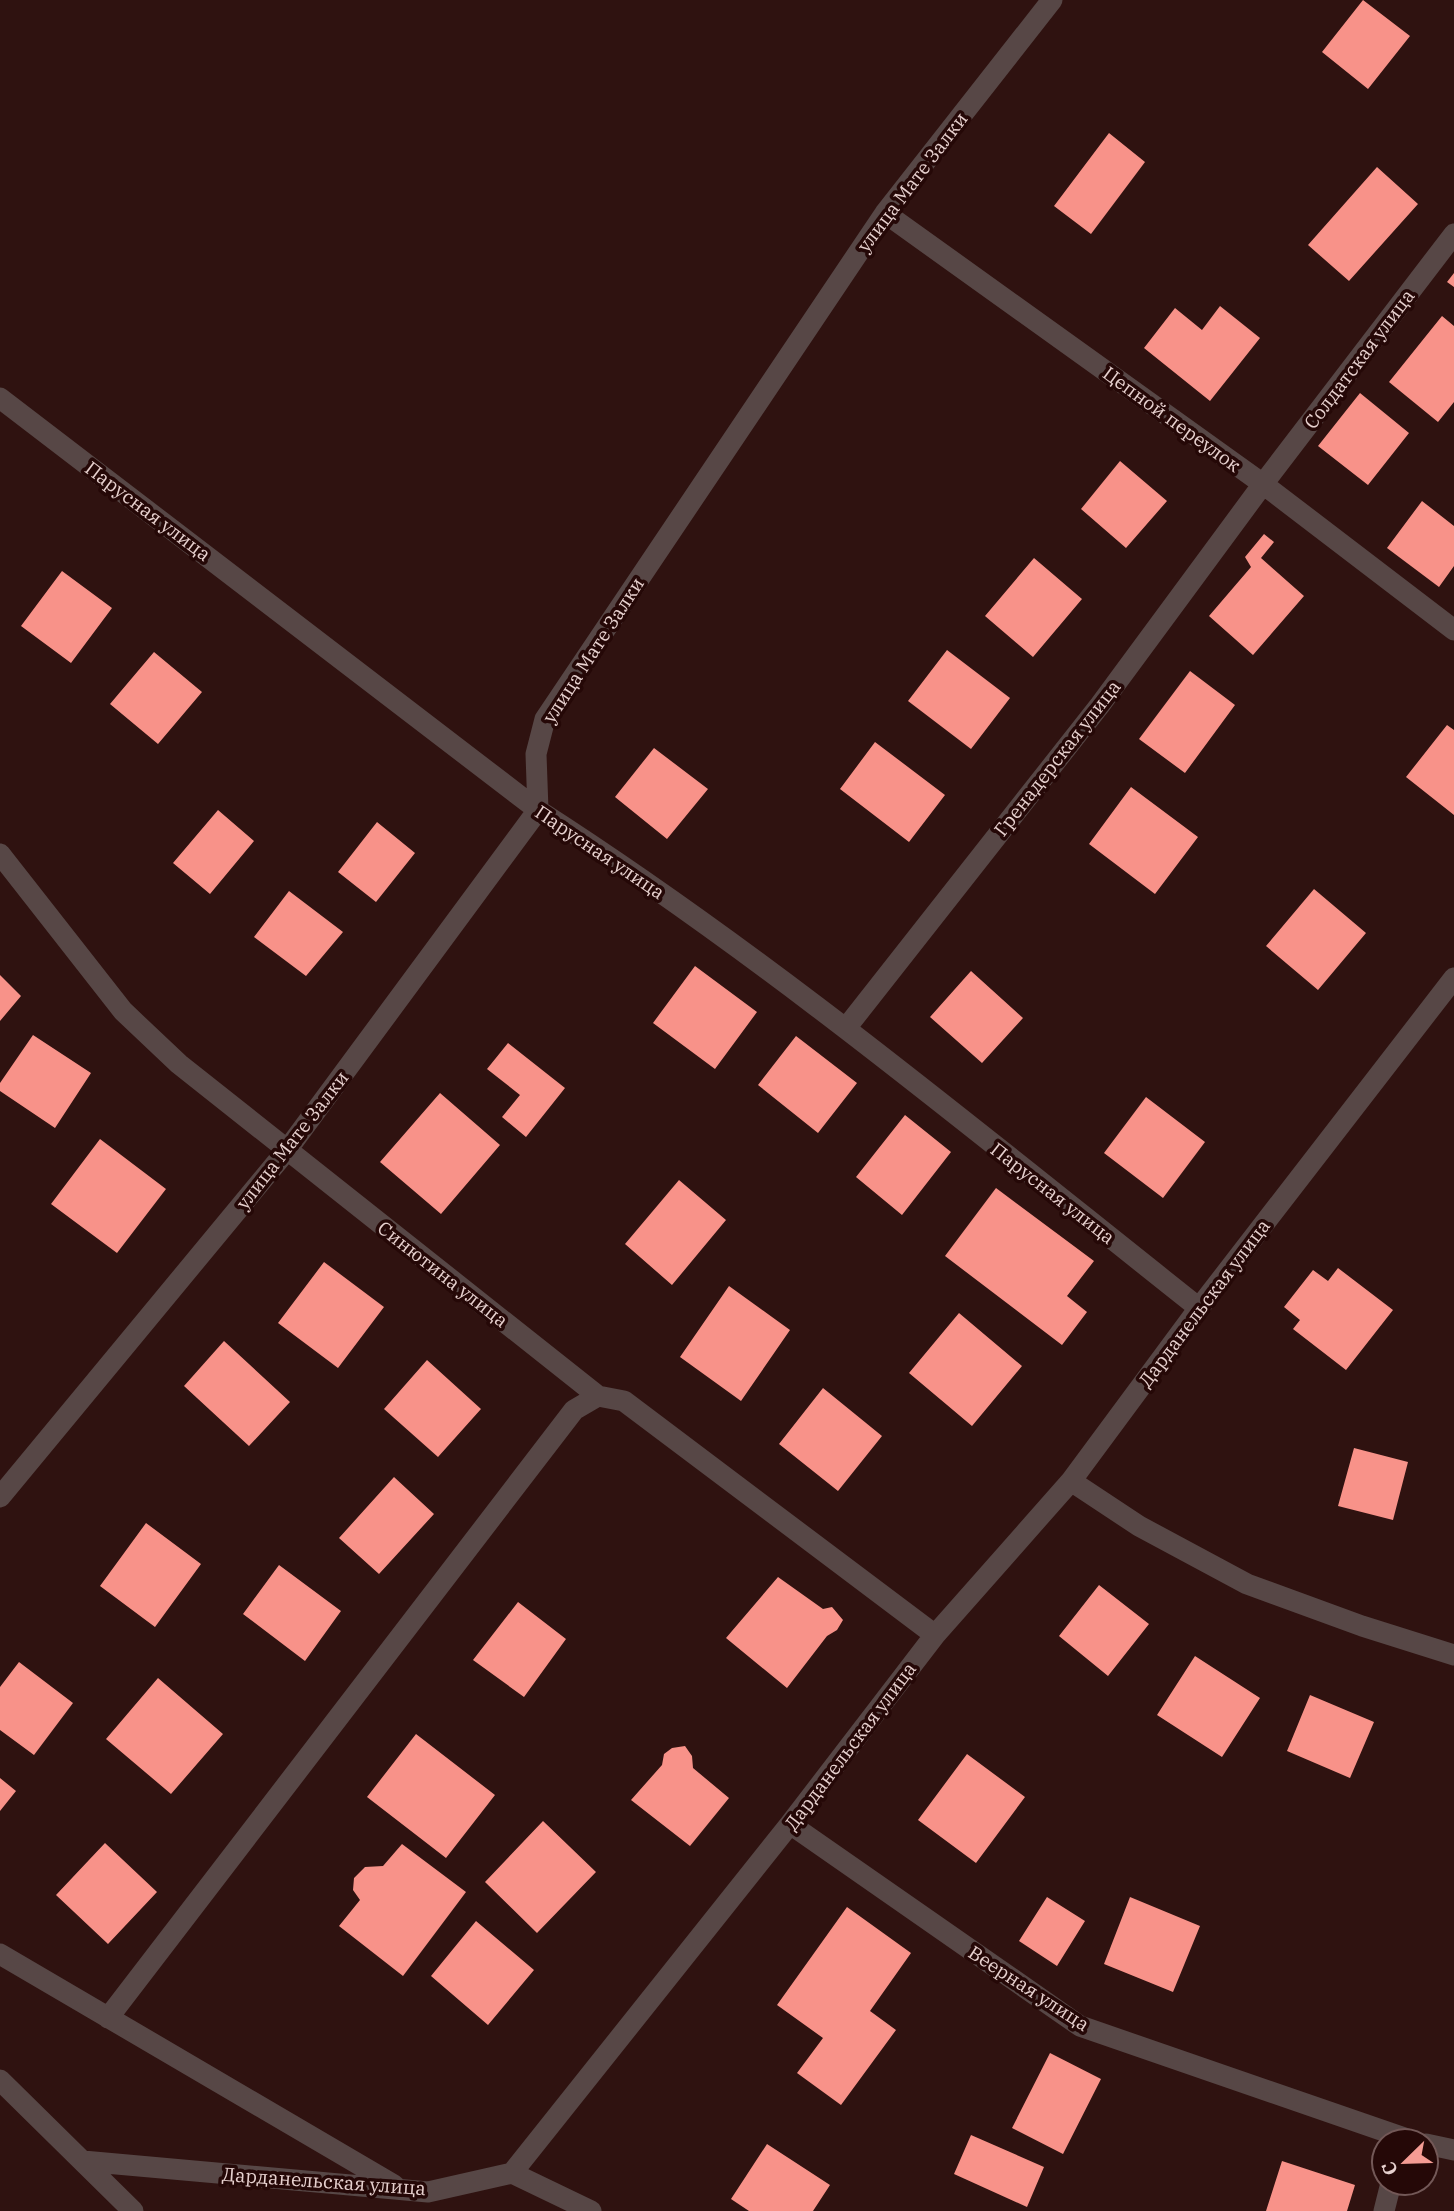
<svg xmlns="http://www.w3.org/2000/svg" width="1454" height="2211" font-family="'IBM Plex Serif',serif">
	<style>
		.building { fill: #f89289 }
		.lines { fill: none; stroke-linecap: round; stroke-linejoin: round }
		.minor { stroke: #574746; stroke-width: 21 }
		.labels { text-anchor: middle; dominant-baseline: central; stroke-width: 7; stroke-linejoin: round; paint-order: stroke }
		.street-label { font-size: 19px; fill: #e7d1cf; stroke: #250807 }
	</style>
	<rect width="100%" height="100%" fill="#2f1210"/>
	<path class="building" d="M1363,0L1410,36L1368,89L1322,52Z
		M1109,133L1145,162L1091,234L1054,206Z
		M1377,167L1418,204L1349,281L1308,245Z
		M1454,273V287L1447,282Z
		M1220,306L1260,338L1210,401L1144,348L1175,308L1202,330Z
		M1442,316L1454,326V402L1438,422L1389,382Z
		M1360,393L1409,433L1368,485L1318,446Z
		M1120,461L1167,501L1126,548L1081,509Z
		M1422,501L1454,526V566L1439,587L1387,548Z
		M1264,534L1274,542L1261,558L1304,596L1253,655L1209,616L1251,567L1245,557Z
		M1034,558L1082,599L1033,657L985,616Z
		M62,571L112,608L71,663L21,626Z
		M947,650L1010,698L971,749L908,701Z
		M154,652L202,692L158,744L110,704Z
		M1190,671L1235,705L1185,773L1139,739Z
		M1447,725L1454,730V815L1406,777Z
		M875,742L945,795L909,842L840,789Z
		M654,748L708,789L667,839L615,797Z
		M1131,787L1198,837L1155,894L1089,844Z
		M218,810L254,841L210,894L173,863Z
		M377,822L415,853L376,902L338,872Z
		M1314,889L1366,933L1318,990L1266,946Z
		M289,891L343,932L306,976L254,937Z
		M695,966L757,1012L715,1069L653,1023Z
		M971,971L1023,1018L982,1063L930,1017Z
		M0,975L21,996L0,1021Z
		M33,1035L91,1073L55,1128L0,1091V1083Z
		M796,1036L857,1083L818,1133L758,1085Z
		M508,1043L565,1088L526,1137L502,1117L520,1095L487,1069Z
		M440,1093L500,1145L441,1214L380,1162Z
		M1146,1097L1205,1142L1163,1198L1104,1153Z
		M905,1115L951,1152L902,1215L856,1177Z
		M100,1139L166,1189L117,1253L51,1204Z
		M679,1180L726,1220L672,1285L625,1244Z
		M996,1188L1094,1261L1067,1296L1087,1312L1062,1345L945,1256Z
		M324,1262L384,1307L338,1368L278,1323Z
		M1338,1268L1393,1310L1346,1370L1293,1329L1300,1320L1284,1307L1313,1270L1328,1281Z
		M729,1286L790,1330L741,1401L680,1357Z
		M959,1313L1022,1366L972,1426L909,1373Z
		M224,1341L290,1402L249,1446L184,1386Z
		M427,1360L481,1409L438,1457L384,1409Z
		M823,1388L882,1436L838,1491L779,1444Z
		M1354,1448L1408,1462L1393,1520L1338,1506Z
		M394,1477L434,1514L379,1574L339,1538Z
		M146,1523L201,1564L155,1627L100,1586Z
		M279,1565L341,1611L305,1661L243,1614Z
		M778,1577L823,1609L832,1607L843,1620L837,1630L827,1636L787,1688L726,1638Z
		M1099,1585L1149,1624L1108,1676L1059,1636Z
		M518,1602L566,1639L524,1697L473,1660Z
		M1195,1656L1260,1698L1222,1757L1157,1715Z
		M19,1662L73,1703L34,1755L0,1730V1687Z
		M158,1678L223,1734L171,1794L106,1739Z
		M1310,1695L1374,1722L1350,1778L1287,1751Z
		M416,1734L495,1795L446,1858L367,1797Z
		M685,1746L692,1756L693,1768L729,1798L690,1846L631,1800L662,1765L664,1754L672,1748Z
		M967,1754L1025,1797L976,1863L918,1820Z
		M0,1778L16,1791L0,1811Z
		M543,1821L596,1872L537,1933L485,1882Z
		M105,1843L157,1892L108,1944L56,1895Z
		M402,1844L466,1892L403,1976L339,1926L360,1900L353,1890L354,1878L365,1867L383,1866Z
		M1047,1897L1085,1921L1057,1966L1019,1941Z
		M1130,1897L1200,1926L1173,1992L1104,1964Z
		M847,1907L911,1953L870,2011L896,2030L841,2105L797,2073L823,2038L777,2005Z
		M476,1921L534,1970L488,2025L431,1976Z
		M1050,2053L1101,2079L1063,2154L1012,2128Z
		M971,2135L1044,2167L1027,2207L954,2174Z
		M767,2144L830,2185L813,2211H749L731,2199Z
		M1282,2161L1355,2185L1347,2211H1266Z"/>
	<g class="lines">
		<path class="minor" d="M885,213L1263,484L1454,630
			M0,398L538,810C770,959 983,1137 1199,1308
			M0,854L123,1011L179,1064L598,1396L624,1401L935,1635
			M846,1028L1100,705L1263,484L1454,234
			M1071,1481L1139,1526L1247,1584L1362,1626L1454,1655
			M0,1497L287,1150L538,810L536,754L545,719L885,213L1052,0
			M790,1824L1080,2026L1413,2141
			M0,1954L394,2185
			M108,2018L574,1410L598,1396
			M0,2080L133,2211
			M1426,2144L1454,2150
			M83,2161L428,2192L512,2173L790,1824L935,1635L1071,1481L1199,1308L1454,978
			M512,2173L591,2211
			M1384,2211L1391,2183"/>
	</g>
	<g class="labels">
		<g class="street-label">
			<text transform="translate(912 182) rotate(-53)">улица Мате Залки</text>
			<text transform="translate(1359 359) rotate(-53)">Солдатская улица</text>
			<text transform="translate(1172 419) rotate(36)">Цепной переулок</text>
			<text transform="translate(148 511) rotate(37)">Парусная улица</text>
			<text transform="translate(593 650) rotate(-57)">улица Мате Залки</text>
			<text transform="translate(1057 758) rotate(-52)">Гренадерская улица</text>
			<text transform="translate(600 852) rotate(34)">Парусная улица</text>
			<text transform="translate(292 1140) rotate(-52)">улица Мате Залки</text>
			<text transform="translate(1053 1193) rotate(38)">Парусная улица</text>
			<text transform="translate(443 1274) rotate(38)">Синютина улица</text>
			<text transform="translate(1204 1303) rotate(-53)">Дарданельская улица</text>
			<text transform="translate(850 1746) rotate(-53)">Дарданельская улица</text>
			<text transform="translate(1029 1988) rotate(33)">Веерная улица</text>
			<text transform="translate(324 2181) rotate(4)">Дарданельская улица</text>
		</g>
	</g>
	<g transform="translate(1405 2162) rotate(247)"><circle r="33" fill="#250807" stroke="#735857" stroke-width="2"/>
	<path d="M0-5L12 26L0 18L-12 26Z" fill="#f59c94"/>
	<text y="-10" font-size="19" font-weight="bold" text-anchor="middle" fill="#e7d1cf">С</text>
	</g>
</svg>
